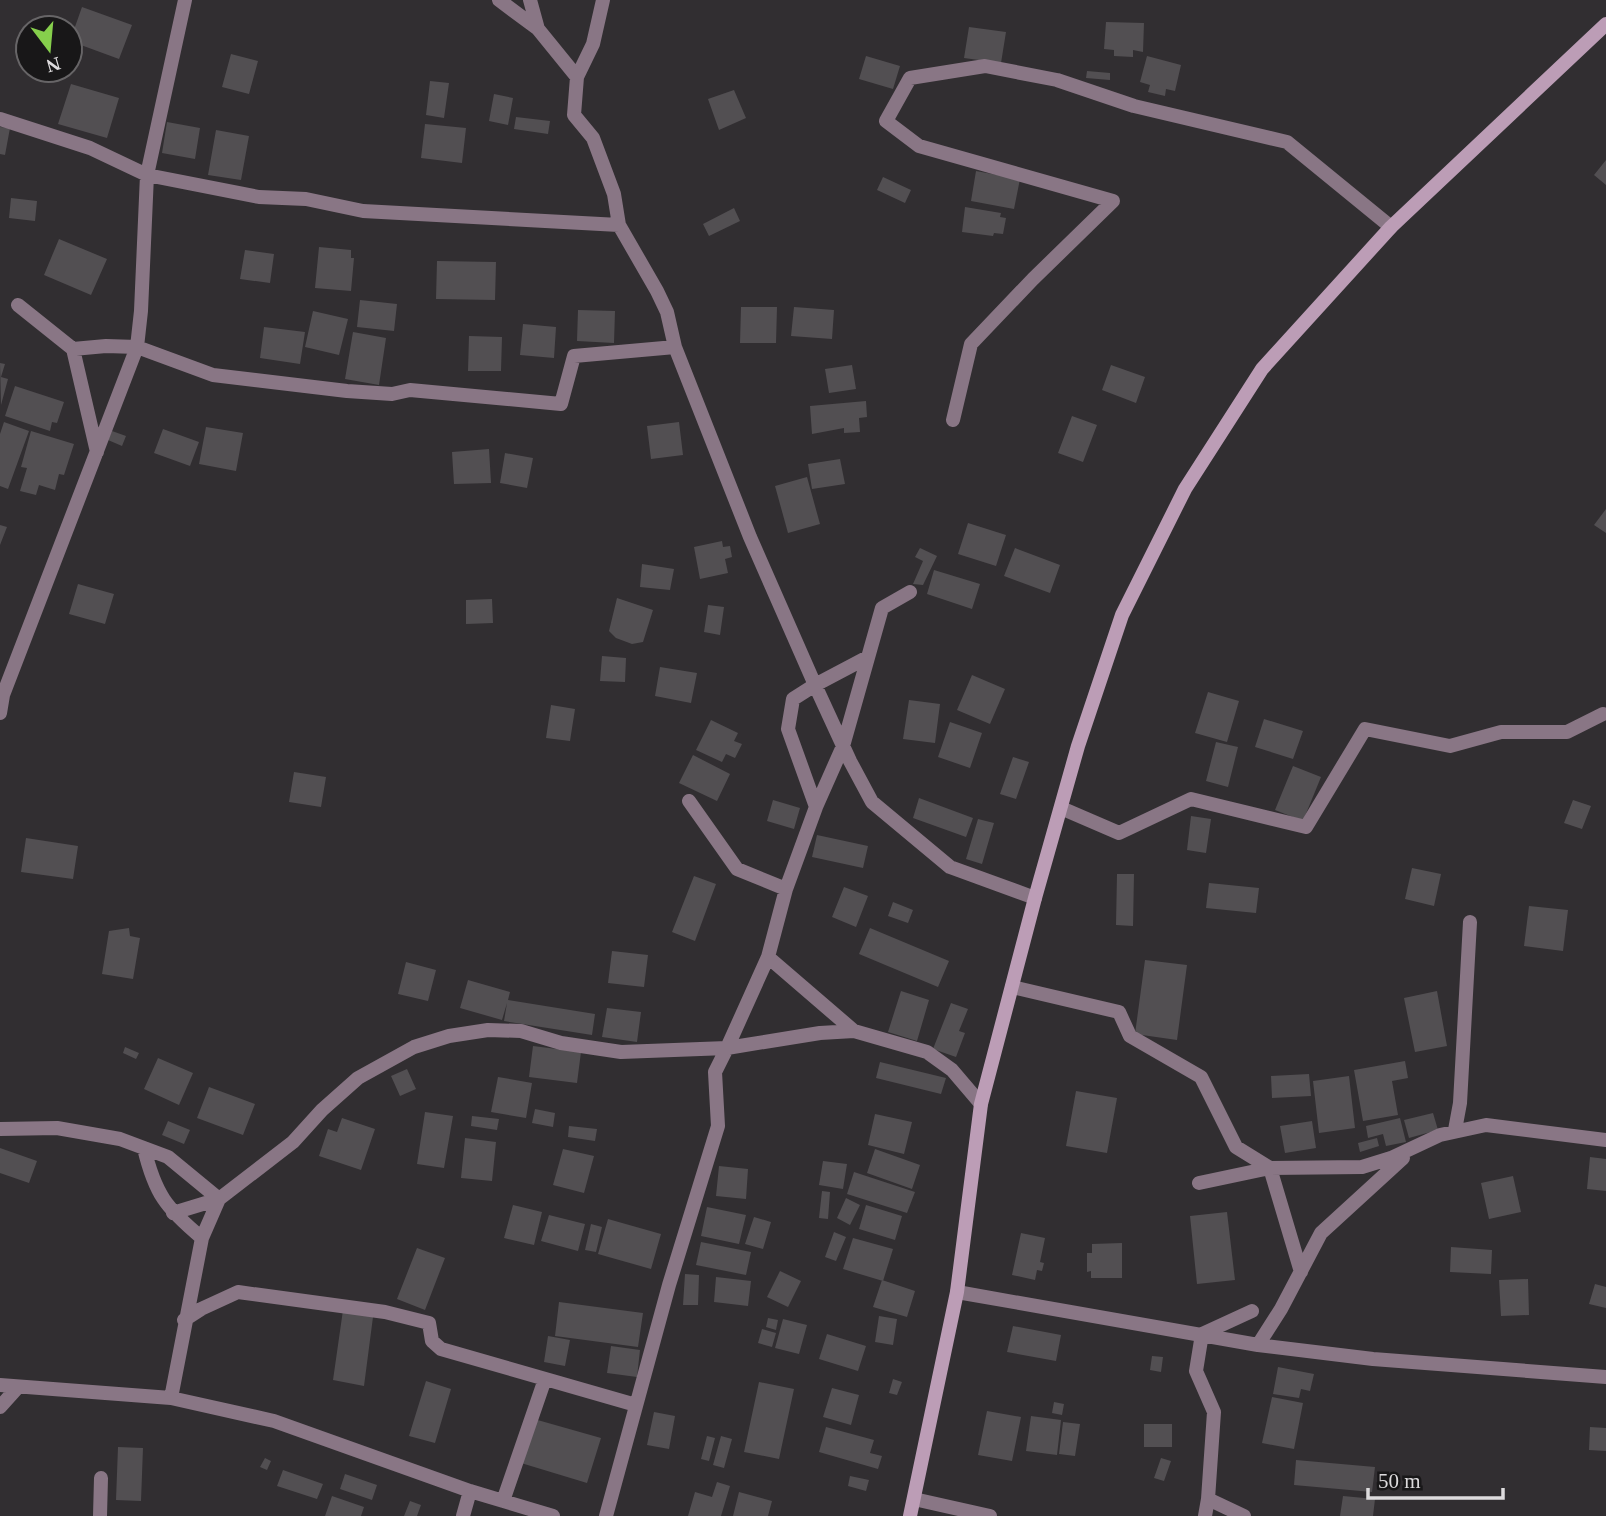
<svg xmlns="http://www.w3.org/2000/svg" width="1606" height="1516" font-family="'Times New Roman',serif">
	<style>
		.building { fill: #524f52 }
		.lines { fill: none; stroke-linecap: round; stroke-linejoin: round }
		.street { stroke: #897685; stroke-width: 14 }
		.secondary { stroke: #bc9db6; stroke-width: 14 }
	</style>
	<rect width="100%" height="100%" fill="#312e31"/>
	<path class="building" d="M82,7L132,25L119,59L70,41Z
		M1106,22L1144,23L1143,52L1133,50V57L1114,56V50L1104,49Z
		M969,27L1006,32L1001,63L964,58Z
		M231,54L258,61L249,94L222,87Z
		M866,56L900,66L893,89L859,79Z
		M1147,56L1181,65L1175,91L1166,89L1165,96L1148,92L1150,85L1140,82Z
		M1087,71L1110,73V80L1086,78Z
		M430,81L449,83L444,118L426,115Z
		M71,84L119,98L107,138L58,124Z
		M734,90L746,118L719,130L708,99Z
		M494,94L513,98L508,125L489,121Z
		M516,117L550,121L548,134L514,129Z
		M167,122L200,128L195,159L162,153Z
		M425,124L466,128L462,163L421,158Z
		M0,127L10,128L5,155L0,154Z
		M216,130L249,136L241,180L208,175Z
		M1606,160V185L1594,175Z
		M976,171L1020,179L1014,209L971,201Z
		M883,177L911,190L905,203L877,190Z
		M11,198L37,201L35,221L9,218Z
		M965,207L1001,213L1000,217L1006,218L1003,234L994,233L993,236L962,232Z
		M734,208L740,221L709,236L703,224Z
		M59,239L107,259L91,295L44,275Z
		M319,247L351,250V258H354L351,291L315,288Z
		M245,250L274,254L270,283L240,279Z
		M437,261L496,262L495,300L436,299Z
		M360,300L397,304L394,331L357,327Z
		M741,307H777L776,343H740Z
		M794,307L834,310L832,339L791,336Z
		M578,310L615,311L614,343L577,341Z
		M313,311L348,319L339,355L305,347Z
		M523,324L556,327L554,358L520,355Z
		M264,327L305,332L300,364L260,358Z
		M353,332L386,338L379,385L345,379Z
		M469,336L502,337L501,371H468Z
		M0,363L5,364L1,377L8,379L1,405Z
		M852,365L856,389L829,393L825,369Z
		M1111,365L1145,377L1136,403L1102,390Z
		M15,386L64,402L57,423L52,422L50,431L5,416Z
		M866,401L867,417L859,418L860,432L844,433V428L812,434L810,406Z
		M1072,416L1097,425L1083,462L1058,453Z
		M4,422L29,431L8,489L0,486V434Z
		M679,422L683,455L651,459L647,426Z
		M206,427L243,433L236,471L199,464Z
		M163,429L199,442L190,466L154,453Z
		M31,431L74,444L64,475L59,474L55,490L39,485L36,495L20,491L27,468L21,467Z
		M112,431L126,436L122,446L108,440Z
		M489,449L491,483L454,484L452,452Z
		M505,453L533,458L527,488L500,483Z
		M840,459L845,484L812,489L808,464Z
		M807,477L820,524L788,533L775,486Z
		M1606,509V533L1594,525Z
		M968,523L1006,535L996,566L958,554Z
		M0,525L7,527L0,545Z
		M722,541L723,547L730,546L732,557L725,559L728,573L700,579L694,547Z
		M920,548L937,556L923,585L913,584L923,561L915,557Z
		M1015,548L1060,565L1050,593L1004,576Z
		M642,564L674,569L670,590L640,587Z
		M934,570L980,584L972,609L927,594Z
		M78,584L114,594L105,624L69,614Z
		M617,598L653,610L643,642L632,644L616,638L609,631Z
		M492,599L493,623L466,624V600Z
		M708,605L724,607L720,635L704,632Z
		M602,656L626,658L625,682L600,681Z
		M660,667L697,673L691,703L655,696Z
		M972,675L1005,689L990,724L957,710Z
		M1208,692L1239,701L1227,742L1195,733Z
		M909,700L940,704L935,743L903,739Z
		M551,705L575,709L570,741L546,738Z
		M1264,719L1303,731L1293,759L1255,747Z
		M711,720L738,733L734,741L742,744L735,758L726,754L722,762L696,750Z
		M950,722L982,733L970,768L938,757Z
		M1216,742L1238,747L1228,787L1206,781Z
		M693,755L730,774L717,801L679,783Z
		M1013,757L1029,762L1016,799L1000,794Z
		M1293,766L1321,777L1303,821L1275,810Z
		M294,772L326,777L321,807L289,802Z
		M919,798L973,818L966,837L913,818Z
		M773,800L800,808L794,829L767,821Z
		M1573,800L1591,806L1582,829L1564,823Z
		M1191,816L1211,819L1206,853L1187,850Z
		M978,819L994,823L982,864L966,859Z
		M817,835L868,846L863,868L812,857Z
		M26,838L78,846L73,879L21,872Z
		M1412,868L1441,874L1434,906L1405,899Z
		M1117,874H1134L1133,926L1116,925Z
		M694,876L716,884L695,941L672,932Z
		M1209,883L1259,888L1256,913L1206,908Z
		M844,887L868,896L856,927L832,917Z
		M893,902L913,910L908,923L888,916Z
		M1529,906L1568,910L1563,951L1524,946Z
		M129,928L130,936L140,938L133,979L102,974L109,931Z
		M870,928L949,961L938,987L859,954Z
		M612,951L648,955L644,987L608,983Z
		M1145,960L1187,965L1177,1040L1135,1034Z
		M406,962L436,970L428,1001L398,994Z
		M468,980L510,992L508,1000L595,1014L592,1035L504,1021L507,1003L502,1020L460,1008Z
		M901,991L929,1000L917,1041L888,1032Z
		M1437,991L1447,1046L1415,1052L1404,998Z
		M951,1003L968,1009L959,1031L965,1033L956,1057L933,1049Z
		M607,1008L641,1012L637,1042L602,1037Z
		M533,1046L581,1052L577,1083L529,1077Z
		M125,1047L139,1053L136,1059L123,1053Z
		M158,1058L193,1073L179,1105L144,1089Z
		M1405,1061L1408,1078L1392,1081L1398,1115L1363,1121L1354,1070Z
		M880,1062L946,1078L941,1094L876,1078Z
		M407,1069L416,1089L400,1096L391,1076Z
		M1309,1074L1311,1096L1272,1098L1271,1076Z
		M1349,1076L1355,1128L1319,1133L1313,1081Z
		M498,1077L532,1083L526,1118L491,1112Z
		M209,1087L255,1104L243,1135L197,1118Z
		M1076,1091L1117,1098L1107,1153L1066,1146Z
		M535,1109L555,1113L553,1127L532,1123Z
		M425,1112L453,1116L444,1168L417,1164Z
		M1433,1113L1438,1130L1409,1138L1404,1120Z
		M875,1114L912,1122L904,1154L868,1145Z
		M472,1116L499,1119L497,1130L471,1126Z
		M342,1118L375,1129L361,1170L319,1156L328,1129L337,1132Z
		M1400,1118L1406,1142L1386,1146L1383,1134L1368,1138L1366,1126Z
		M168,1121L190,1130L184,1144L162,1135Z
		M1312,1121L1316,1148L1285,1153L1280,1126Z
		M569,1126L597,1129L595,1141L568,1137Z
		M465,1138L496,1142L492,1181L461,1178Z
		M1377,1138L1379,1146L1360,1152L1358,1143Z
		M0,1148L37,1161L29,1183L0,1173Z
		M563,1149L594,1156L584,1193L553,1185Z
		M875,1149L920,1165L912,1189L867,1173Z
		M1590,1157L1606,1159V1191L1587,1189Z
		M823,1161L847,1164L843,1189L819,1185Z
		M719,1166L748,1169L746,1199L716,1196Z
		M854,1172L915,1192L907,1213L847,1194Z
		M1513,1176L1521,1212L1489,1219L1481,1183Z
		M822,1191L830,1192L828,1219L819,1218Z
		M846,1198L860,1205L850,1225L837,1218Z
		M513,1205L542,1212L534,1245L504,1238Z
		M866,1205L902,1216L895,1240L859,1229Z
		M707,1207L746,1215L739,1244L701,1236Z
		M1227,1212L1235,1280L1197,1284L1190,1216Z
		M549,1215L585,1224L578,1251L541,1241Z
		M754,1217L771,1222L763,1249L745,1244Z
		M608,1219L661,1234L651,1269L598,1254Z
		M591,1224L602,1227L596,1252L585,1250Z
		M834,1232L846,1237L836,1261L825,1257Z
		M1021,1233L1045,1238L1040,1262L1044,1263L1042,1271L1037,1270L1035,1280L1012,1275Z
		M853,1238L893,1249L883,1281L843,1269Z
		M701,1242L751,1252L746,1275L696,1265Z
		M1122,1243V1278H1091V1271L1087,1272V1253H1092V1244Z
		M1451,1247L1492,1250L1491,1274L1450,1272Z
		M417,1248L445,1258L425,1310L397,1299Z
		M780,1271L801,1281L788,1307L767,1297Z
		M685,1274L699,1275L698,1305H683Z
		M716,1277L751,1281L748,1306L714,1302Z
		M1528,1279L1529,1315L1501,1316L1499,1280Z
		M882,1280L915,1291L907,1317L873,1307Z
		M1595,1284L1606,1287V1308L1589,1304Z
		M559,1302L643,1313L638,1347L555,1336Z
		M343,1310L373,1317L364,1386L333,1380Z
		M879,1316L897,1319L893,1345L875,1342Z
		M768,1318L778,1320L776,1330L766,1327Z
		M783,1319L807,1325L799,1354L775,1348Z
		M1013,1326L1061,1335L1056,1361L1007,1352Z
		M762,1329L776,1333L772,1347L758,1343Z
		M827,1334L866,1346L858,1371L819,1359Z
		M548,1336L570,1340L565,1366L544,1362Z
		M611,1346L640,1350L637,1377L607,1373Z
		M1152,1356L1163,1357L1161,1372L1150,1370Z
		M1278,1367L1314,1374L1310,1391L1301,1389L1299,1398L1273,1394Z
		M893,1379L902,1382L897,1395L889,1393Z
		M426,1381L451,1389L435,1443L409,1436Z
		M759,1382L794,1389L779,1459L744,1452Z
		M832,1388L859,1395L851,1425L823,1417Z
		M1272,1397L1303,1403L1294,1449L1262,1443Z
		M1054,1402L1064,1404L1062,1415L1052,1413Z
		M987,1411L1021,1417L1012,1461L978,1455Z
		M654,1412L675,1416L669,1449L647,1445Z
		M1031,1416L1061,1420L1057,1455L1026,1451Z
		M534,1419L601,1438L587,1483L521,1463Z
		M1063,1422L1080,1424L1075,1456L1059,1454Z
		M1144,1424H1172V1447H1144Z
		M826,1427L874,1440L870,1453L882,1456L878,1469L819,1452Z
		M1590,1427L1606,1428V1451L1589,1450Z
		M707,1436L715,1438L709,1461L701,1459Z
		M721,1436L732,1439L724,1468L713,1465Z
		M118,1447L143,1448L141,1501L116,1500Z
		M265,1458L271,1461L267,1470L260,1467Z
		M1161,1458L1171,1461L1164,1481L1154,1478Z
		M1296,1460L1375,1467L1372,1492L1294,1485Z
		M283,1470L323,1484L317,1499L277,1486Z
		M345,1474L377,1485L372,1500L340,1489Z
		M850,1476L869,1480L866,1491L848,1486Z
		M717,1482L730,1486L721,1516H688L695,1492L712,1497Z
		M739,1492L772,1501L768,1516H733Z
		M332,1496L364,1507L361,1516H325Z
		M1343,1496L1375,1499L1373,1516H1340Z
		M410,1501L421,1505L417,1516H404Z"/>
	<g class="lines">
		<path class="street" d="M499,0L538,29
			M530,0L538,29L577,77
			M603,0L593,44L577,77L574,115L593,138L614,194L619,225L657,291L667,312L675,347L750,537L815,685L793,699L788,729L816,807L786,889
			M0,119L90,148L147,175L259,197L306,199L363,211L619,225
			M18,305L73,349L97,452
			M73,349L106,346L137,347L213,375L347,391L392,394L410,390L561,404L574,356L675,347
			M953,420L971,344L1033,279L1113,201L919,146L886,121L910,78L985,66L1057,80L1134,106L1287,142L1391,227
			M868,657L815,685L850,761L872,802L950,867L1035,898
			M0,713L3,695L137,347L141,311L147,175L185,0
			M689,801L737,869L786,889L768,957L854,1031
			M816,807L843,746L882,608L910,592
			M1061,808L1119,833L1191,799L1306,827L1365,729L1450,746L1501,732H1567L1603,714
			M1012,987L1119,1012L1130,1036L1201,1077L1236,1147L1270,1168L1301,1272
			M0,1129L57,1128L120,1139L168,1157L219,1199
			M1455,1130L1460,1103L1470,922
			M144,1148C155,1194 166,1208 202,1238
			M1199,1183L1270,1168L1362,1167L1391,1158L1440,1135L1486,1125L1606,1140
			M173,1213L219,1199
			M957,1292L1258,1345L1373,1359L1606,1377
			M184,1320L201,1309L238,1292L385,1312L429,1323L432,1341L441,1349L636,1405
			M1258,1345L1281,1309L1321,1233L1403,1158
			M0,1385L171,1398L274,1421L470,1491L553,1516
			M171,1398L202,1238L219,1199L293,1142L322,1110L358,1078L414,1047L449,1036L488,1030L521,1031L561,1043L621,1052L727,1048L768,957
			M0,1407L18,1387
			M914,1499L990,1516
			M503,1501L545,1379
			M100,1516L101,1478
			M463,1516L470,1491
			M606,1516L669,1285L718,1126L715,1072L727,1048L820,1033L854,1031L927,1052L952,1070L981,1104
			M1205,1516L1208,1499
			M1244,1516L1208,1499L1214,1412L1196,1371L1202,1334L1252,1311"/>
		<path class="secondary" d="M910,1516L957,1292L981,1104L1035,898L1078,746L1122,615L1185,489L1262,369L1391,227L1606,24"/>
	</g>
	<g transform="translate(49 49) rotate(164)"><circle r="33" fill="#181718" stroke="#676567" stroke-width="2"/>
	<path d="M0-5L12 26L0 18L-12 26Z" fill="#86cf4c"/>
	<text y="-10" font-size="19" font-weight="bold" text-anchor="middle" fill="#dddbdd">N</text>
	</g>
	<path d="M1368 1488v10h135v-10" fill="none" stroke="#dddbdd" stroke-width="3.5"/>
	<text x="1378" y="1488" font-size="21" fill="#dddbdd" stroke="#181718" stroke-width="5" paint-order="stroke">50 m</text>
</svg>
